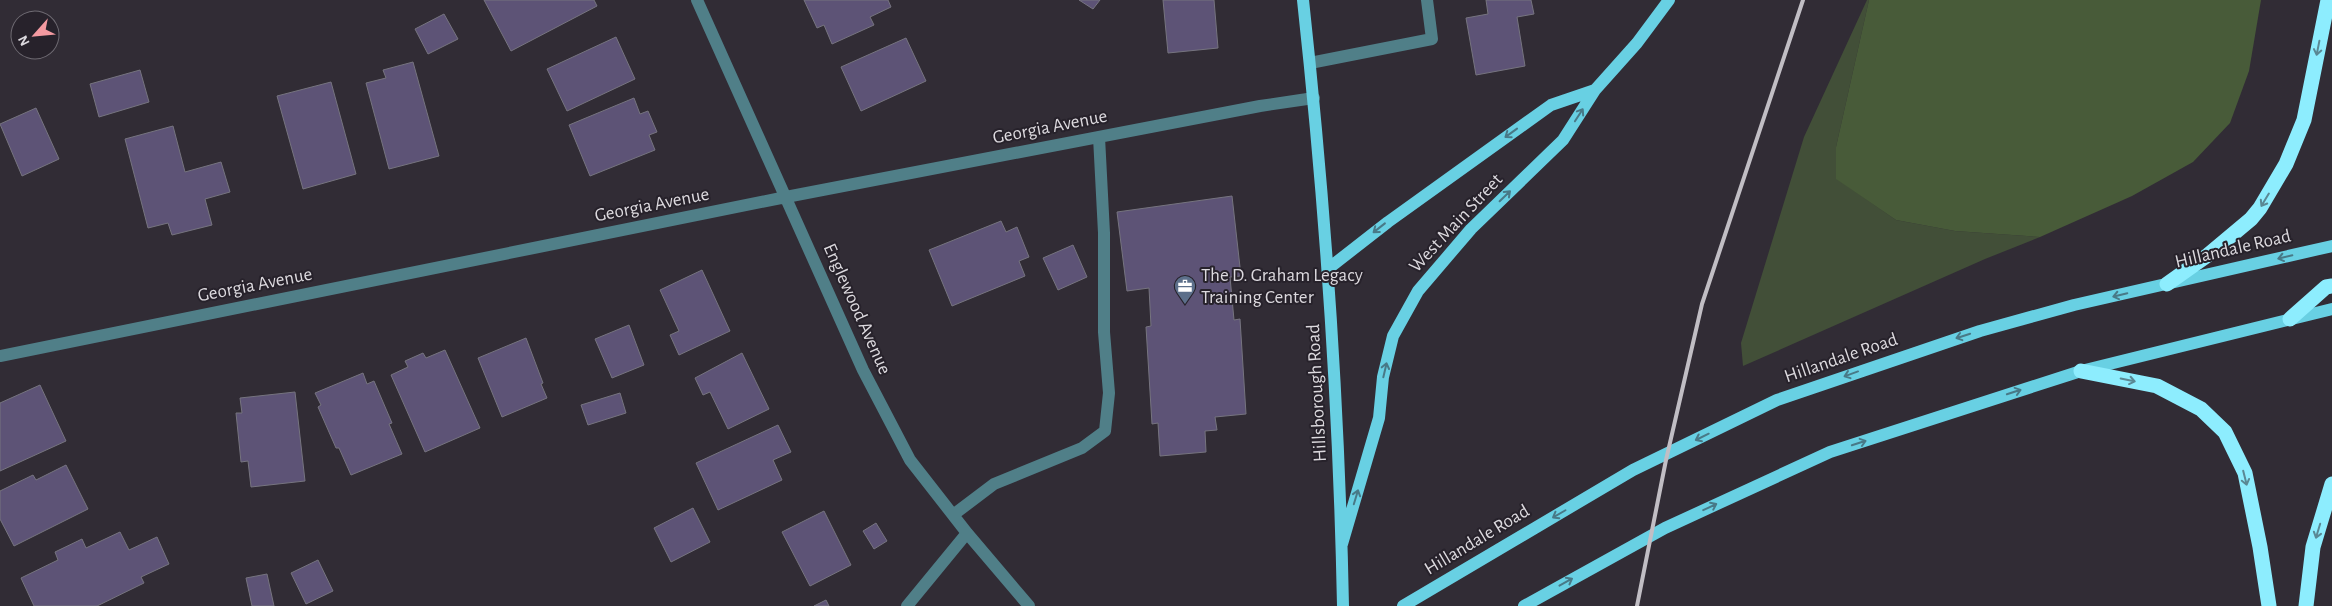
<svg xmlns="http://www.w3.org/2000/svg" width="2332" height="606" font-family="'Alegreya Sans',sans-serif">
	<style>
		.green { fill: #424f38 }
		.forest { fill: #485b39 }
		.building { fill: #5d5376; stroke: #76747f }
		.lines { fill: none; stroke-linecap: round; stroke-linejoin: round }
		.minor { stroke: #507f88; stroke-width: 12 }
		.major { stroke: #68d0e3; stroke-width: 12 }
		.highway { stroke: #8dedfe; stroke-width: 15 }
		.rail { stroke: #c1bec4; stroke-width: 4 }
		.oneway { stroke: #5a8894 }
		.oneway2 { stroke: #487987 }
		.labels { text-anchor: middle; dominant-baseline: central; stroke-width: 4; stroke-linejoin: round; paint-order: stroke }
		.street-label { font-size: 19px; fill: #dcd9de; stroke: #27222b }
		.poi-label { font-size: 19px; fill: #dcd9de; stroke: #27222b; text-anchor: start }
	</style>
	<rect width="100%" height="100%" fill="#312c35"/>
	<path class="green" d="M1867,0H1869L1836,147L1837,179L1896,220L1955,231L2040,237L1985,259L1743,366L1741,343L1804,137Z"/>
	<path class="forest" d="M1869,0H2261L2249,71L2230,123L2193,162L2132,196L2040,237L1955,231L1896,220L1836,179V147Z"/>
	<path class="building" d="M484,0H594L597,6L511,51Z
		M804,0H888L891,7L870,17L874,25L832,44L824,25L817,28Z
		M1079,0H1100L1093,9Z
		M1163,0H1214L1218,48L1168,53Z
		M1486,0H1531L1534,14L1517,17L1525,66L1476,75L1466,18L1488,14Z
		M444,14L458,39L428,54L415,29Z
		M616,37L635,79L567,111L547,69Z
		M906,38L926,81L861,111L841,67Z
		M413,62L439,156L389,169L366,83L386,78L383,70Z
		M140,70L149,102L99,117L90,84Z
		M331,82L356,174L303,189L277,96Z
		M634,98L640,114L648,111L657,132L649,135L655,150L590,176L569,125Z
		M36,108L59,159L22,176L0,124Z
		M173,126L185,172L221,162L230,192L205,199L212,225L172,235L168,223L148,228L125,139Z
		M1232,196L1241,276L1230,277L1234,320L1240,319L1246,414L1215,417L1217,430L1205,431L1206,452L1160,456L1158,423L1152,424L1146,327L1151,326L1149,288L1127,291L1117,212Z
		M1001,221L1006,232L1017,227L1029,257L1019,261L1025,276L952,306L929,250Z
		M1073,245L1087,277L1058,290L1043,258Z
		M702,270L730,331L679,355L670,335L679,331L660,290Z
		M629,325L644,365L612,378L595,339Z
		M526,338L543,383L541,384L547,398L502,417L478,358Z
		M445,350L480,428L425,452L391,375L408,367L405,361L423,353L426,358Z
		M742,353L769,409L728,429L710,392L703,395L695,378Z
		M363,373L367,384L374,381L392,423L389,424L402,454L351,475L339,448H336L318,407L321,405L315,393Z
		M40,385L66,441L0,471V403Z
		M295,392L305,481L251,487L248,461L241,462L236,413H242L240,398Z
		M620,393L626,413L588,425L581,405Z
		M778,425L791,452L773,460L782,480L718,510L696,463Z
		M66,465L88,509L14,546L0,519V491L33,475L36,480Z
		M693,508L710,542L671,562L654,528Z
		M824,511L851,565L810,586L782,532Z
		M876,523L887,541L874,549L863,531Z
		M120,532L129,550L157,537L169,564L141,577L144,583L97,606H34L21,578L58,560L55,552L82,539L86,548Z
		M318,560L333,591L306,604L291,573Z
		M267,574L274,606H252L246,578Z
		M826,600L829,606H814Z"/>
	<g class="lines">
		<path class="minor" d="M697,0L863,370L910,460L967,533L1029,606
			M1310,63L1432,39L1427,0
			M0,356L786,197L1260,106L1314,98
			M953,515L994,484L1082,448L1105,431L1109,393L1104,332V233L1099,137
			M907,606L967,533"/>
		<path class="major" d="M1303,0C1325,202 1339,403 1343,606
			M1329,268L1388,222L1551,105L1595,90
			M1342,544L1379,418L1383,377L1393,336L1418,291L1471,229L1563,140L1595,90L1637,43L1669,0
			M1403,606L1633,470L1777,400L1980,331L2074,305L2332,246
			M1524,606L1665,528L1830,452L2081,371L2332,309"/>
		<path class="highway" d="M2167,284L2208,255L2251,219L2260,208L2286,164L2304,120L2328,0
			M2290,319L2326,287L2332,286
			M2081,371L2157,386L2201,409L2225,432L2245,473L2260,547L2269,606
			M2306,606L2313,547L2332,484"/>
		<path class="rail" d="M1637,606L1666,460L1702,304L1803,0"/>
	</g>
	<defs><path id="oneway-shaft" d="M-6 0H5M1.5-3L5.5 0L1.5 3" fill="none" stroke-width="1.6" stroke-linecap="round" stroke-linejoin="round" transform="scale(1.25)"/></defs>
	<g class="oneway">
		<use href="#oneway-shaft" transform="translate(2318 48) rotate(101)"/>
		<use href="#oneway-shaft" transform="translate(2265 200) rotate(121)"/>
		<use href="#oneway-shaft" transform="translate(2128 380) rotate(12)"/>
		<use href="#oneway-shaft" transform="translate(2245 478) rotate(76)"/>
		<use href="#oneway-shaft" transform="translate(2318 531) rotate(107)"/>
	</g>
	<g class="oneway2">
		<use href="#oneway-shaft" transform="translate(1579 115) rotate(-57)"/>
		<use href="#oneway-shaft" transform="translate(1511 133) rotate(144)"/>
		<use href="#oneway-shaft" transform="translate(1505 196) rotate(-44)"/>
		<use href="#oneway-shaft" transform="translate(1379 228) rotate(142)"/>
		<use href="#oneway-shaft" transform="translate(2285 257) rotate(167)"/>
		<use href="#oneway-shaft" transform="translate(2120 295) rotate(167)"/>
		<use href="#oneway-shaft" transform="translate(1963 336) rotate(162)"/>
		<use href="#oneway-shaft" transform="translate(1385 370) rotate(-77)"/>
		<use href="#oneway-shaft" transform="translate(1851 374) rotate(160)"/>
		<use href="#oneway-shaft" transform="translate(2014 392) rotate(-18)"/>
		<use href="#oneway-shaft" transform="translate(1702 437) rotate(154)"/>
		<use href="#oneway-shaft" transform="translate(1859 443) rotate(-18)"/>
		<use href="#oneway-shaft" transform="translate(1356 497) rotate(-73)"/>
		<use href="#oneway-shaft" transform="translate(1710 507) rotate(-25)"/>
		<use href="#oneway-shaft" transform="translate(1559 514) rotate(150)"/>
		<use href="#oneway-shaft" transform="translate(1566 582) rotate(-29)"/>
	</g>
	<defs>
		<g id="office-pin" transform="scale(1.125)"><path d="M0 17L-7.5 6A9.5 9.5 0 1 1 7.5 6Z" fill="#5c6f8a" stroke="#27222b"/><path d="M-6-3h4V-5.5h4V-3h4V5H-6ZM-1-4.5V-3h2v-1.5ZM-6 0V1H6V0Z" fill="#fff"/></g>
	</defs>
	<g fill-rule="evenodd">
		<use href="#office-pin" x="1185" y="286"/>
	</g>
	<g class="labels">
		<g class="street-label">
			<text transform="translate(1050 127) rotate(-11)">Georgia Avenue</text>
			<text transform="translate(652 205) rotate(-11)">Georgia Avenue</text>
			<text transform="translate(1456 223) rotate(-47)">West Main Street</text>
			<text transform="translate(2233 249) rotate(-13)">Hillandale Road</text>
			<text transform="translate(255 285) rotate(-11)">Georgia Avenue</text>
			<text transform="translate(857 309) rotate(66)">Englewood Avenue</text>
			<text transform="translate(1841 358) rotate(-19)">Hillandale Road</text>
			<text transform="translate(1317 393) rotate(-93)">Hillsborough Road</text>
			<text transform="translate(1477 540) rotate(-31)">Hillandale Road</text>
		</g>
		<g class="poi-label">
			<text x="1201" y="275">The D. Graham Legacy<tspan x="1201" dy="22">Training Center</tspan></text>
		</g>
	</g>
	<g transform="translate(35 35) rotate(243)"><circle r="24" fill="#27222b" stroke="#6f6b73"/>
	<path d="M0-4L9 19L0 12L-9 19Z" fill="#f49aa1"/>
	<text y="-8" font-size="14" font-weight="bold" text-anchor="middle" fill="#dcd9de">N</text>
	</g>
</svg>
